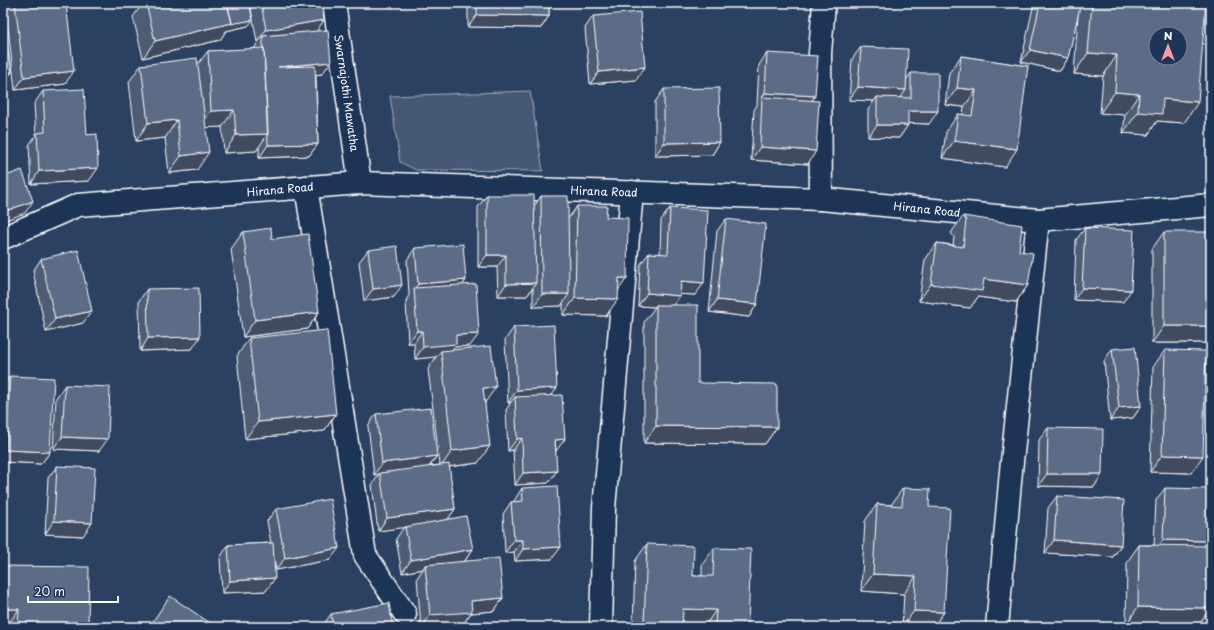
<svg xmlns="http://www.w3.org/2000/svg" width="1214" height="630" font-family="'Playpen Sans',sans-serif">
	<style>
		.green { fill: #465975; stroke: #a2acba }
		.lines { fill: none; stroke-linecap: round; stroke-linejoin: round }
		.street-casing { stroke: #fff; stroke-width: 25 }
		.secondary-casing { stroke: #fff; stroke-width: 25 }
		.street { stroke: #1d3557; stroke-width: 22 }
		.secondary { stroke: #1d3557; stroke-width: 22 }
		.wall { fill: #4e5d73; stroke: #fff }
		.shaded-wall { fill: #404c5e; stroke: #fff }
		.building { fill: #5b6c86; stroke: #fff; fill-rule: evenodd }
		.labels { text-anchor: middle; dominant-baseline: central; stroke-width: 3; stroke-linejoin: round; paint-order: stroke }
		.street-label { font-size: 11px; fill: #fff; stroke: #1d3557 }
	</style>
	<rect width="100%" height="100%" fill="#2a4161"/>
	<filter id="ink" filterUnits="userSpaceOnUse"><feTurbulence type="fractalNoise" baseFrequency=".025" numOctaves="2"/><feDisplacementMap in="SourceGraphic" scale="8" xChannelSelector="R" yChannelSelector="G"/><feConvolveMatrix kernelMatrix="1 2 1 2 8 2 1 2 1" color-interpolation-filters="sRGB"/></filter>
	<g filter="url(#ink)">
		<path class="green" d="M530,91L543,171L416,170L400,162L390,96Z"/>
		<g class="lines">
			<g class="street-casing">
				<path id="street" d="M334,3L360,183
					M306,187L365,555L405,614
					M821,199L820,53L824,3
					M601,627L604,508L632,192
					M997,627L1011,471L1038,220"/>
			</g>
			<g class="secondary-casing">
				<path id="secondary" d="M3,238L78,205L360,183L821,199L1038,220L1211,205"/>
			</g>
			<use href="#street" class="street"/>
			<use href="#secondary" class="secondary"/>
		</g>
		<path class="wall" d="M11,3H66L65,84L15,90L6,10Z
			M143,3H249L248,26L226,31L220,40L143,58L133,17Z
			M250,3H322L317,31L322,74L316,75L318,144L309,156L259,158V147L256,151L224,153L222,127H206L197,170L169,173L165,138L136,141L129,82L141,65L198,64L208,51L254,49L258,42H257Z
			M468,3H549V16L541,28L468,27Z
			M1034,3H1206L1184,123L1157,121L1148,135L1123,133L1125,115L1100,113L1103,76L1074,74L1078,14L1068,58L1060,71L1021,62Z
			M593,16L645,67L636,80L590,84L585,28Z
			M861,47L907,79L911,73L929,124L908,123V125L899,138L868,137V110L874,101L849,100L852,59Z
			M767,53L815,96L812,101L808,164L751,160L754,110L757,105L759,65Z
			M961,56L1028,66L1005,167L942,158L946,132L958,114L963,115L964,107L945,105L949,73Z
			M664,89L720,142L712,155L655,156V102Z
			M43,91L87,135L89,181L31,184L29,145L36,135L34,104Z
			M487,195L535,205L541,196L568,219L577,206L606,217L627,278L618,289L606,316L563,315V303L561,306L533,307V288L527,296H498L497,267H478V207Z
			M670,208L695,295L680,294L673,305L698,383L777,427L765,444L644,443V322L655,307L638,306L640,265L649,253L660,254L661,220Z
			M963,216L1019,251L1028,285L1016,302L978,297L970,308L919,301L925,260L937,243L953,245L954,237L951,233Z
			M726,219L757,304L749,317L709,312L717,231Z
			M1085,228L1123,302L1074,300L1076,240Z
			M243,232L272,239L319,312L307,329L243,337L231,249Z
			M1164,232L1211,343H1152V249Z
			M415,248L466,280L462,285L470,346L454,347L452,350L485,403L478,463L449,467L455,509L448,519L473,549L464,562L503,598L494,611L471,613L463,624L428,627H421L417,578L423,569L402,573L396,539L404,527L378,531L372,485L379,474L374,475L368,426L376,414L437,456L430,466L440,465L428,369L436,357L415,359L414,343H408L406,301L409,295L407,260Z
			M368,250L394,297L364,301L359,262Z
			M41,259L83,323L46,332L33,271Z
			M147,289L192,349L140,351L139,301Z
			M514,327L552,395L556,451L548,483L515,485L513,450L508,451L506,410L511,402L508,403L505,340Z
			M249,338L336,414L324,431L245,439L237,356Z
			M1112,349L1141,406L1133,418L1110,420L1104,361Z
			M1165,350L1191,473L1150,472L1153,367Z
			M10,376L50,452L41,464L3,462V386Z
			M65,385L99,451L53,449L56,398Z
			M1048,428L1102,474L1094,487L1038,486L1039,440Z
			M57,466L83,536L45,534L48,478Z
			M522,488L552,559L515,561L514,552L505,553L503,514L511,502H514V501Z
			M903,488L929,507L944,612L933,627H902L904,594L861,591L865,521L877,504L891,505Z
			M1165,488L1204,545H1208L1211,489V555H1210V608L1198,626L1126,625L1127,562L1139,545H1154L1156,500Z
			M1057,496L1121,545L1113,557L1045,553L1048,508Z
			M276,509L330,560L276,570L273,552L266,591L222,593L220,558L228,545L271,543L267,521Z
			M647,544L693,576H702V565L714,548L748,626V627H633L635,561Z
			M3,566L88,627H7V626H3Z
			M331,614L393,627H322Z
			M1211,617V627H1209Z"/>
		<path class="shaded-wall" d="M743,3H779L778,5Z
			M477,15L549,16L541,28L468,27Z
			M253,20L248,26L226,31L220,40L143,58L155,41L232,23Z
			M324,20L316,32L263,36L258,42H257L266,30Z
			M1030,50L1068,58L1060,71L1021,62Z
			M1088,53L1117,55L1103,76L1074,74Z
			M331,62L322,74L269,80L278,67Z
			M645,67L636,80L590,84L599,72Z
			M74,71L65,84L15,90L24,77Z
			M12,72L3,84V74Z
			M858,87L906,90L898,102L877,97L874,101L849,100Z
			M957,88L976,90L964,107L945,105Z
			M1115,92L1139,94L1125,115L1100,113Z
			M765,93L815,96L807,108L762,98Z
			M1163,99L1198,102L1184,123L1157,121L1148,135L1123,133L1138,112Z
			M234,110L222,127L199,128L211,111Z
			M908,111H938L929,124L900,123Z
			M177,120L165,138L136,141L148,123Z
			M877,125H908L899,138L868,137Z
			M268,134L256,151L224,153L236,135Z
			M954,141L1017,149L1005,167L942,158Z
			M720,142L712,155L655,156L664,143Z
			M318,144L309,156L259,158L268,145Z
			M760,147L816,151L808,164L751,160Z
			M209,152L197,170L169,173L181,156Z
			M98,168L89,181L31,184L39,171Z
			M33,201L25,213L3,221V212Z
			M487,255H506L497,267H478Z
			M619,278H627L615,295Z
			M984,279L1028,285L1016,302L978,297L970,308L919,301L931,284Z
			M466,280L457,293L414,290L418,284Z
			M681,281L704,283L695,295L672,294Z
			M536,283L527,296H498L506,284Z
			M402,285L394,297L364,301L373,289Z
			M1082,288L1131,290L1123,302L1074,300Z
			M647,293L680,296L671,308L656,305L655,307L638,306Z
			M542,294H569L561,306L533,307Z
			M575,298L618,299L606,316L563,315Z
			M717,300L757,304L749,317L709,312Z
			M92,311L83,323L46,332L55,319Z
			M319,312L307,329L243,337L255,320Z
			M1164,326H1211V343H1152Z
			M417,331H422L414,343H408Z
			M479,334L470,346L454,347L447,357L441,351L436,357L415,359L423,347L456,335Z
			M200,337L192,349L140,351L148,338Z
			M496,387L484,404L483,388Z
			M557,388L548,401L515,397L511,402L508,403L517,390Z
			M1141,406L1133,418L1110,420L1119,408Z
			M336,414L324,431L245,439L258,422Z
			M656,426L777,427L765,444L644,443Z
			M62,437L108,439L99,451L53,449Z
			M522,438L513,450L508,451L517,439Z
			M565,439L556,451L555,440Z
			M490,446L478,463L440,468L452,451Z
			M6,450L50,452L41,464L3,462V454Z
			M1162,455L1203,456L1191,473L1150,472Z
			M437,456L428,468L380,473L379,474L374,475L382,463Z
			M557,471L548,483L515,485L523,473Z
			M1047,474H1102L1094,487L1038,486Z
			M455,509L446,522L378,531L387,518Z
			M54,521L92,523L83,536L45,534Z
			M514,540H523L514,552L505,553Z
			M1054,540L1121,545L1113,557L1045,553Z
			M1163,540L1207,541L1199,554L1154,552Z
			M561,547L552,559L515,561L523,549Z
			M339,548L330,560L276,570L285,558Z
			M473,549L464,562L425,565L423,569L402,573L411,560Z
			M873,574L916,576L904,594L861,591Z
			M275,578L266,591L222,593L230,581Z
			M503,598L494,611L471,613L463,624L422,627L430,615L471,601Z
			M1138,607L1210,608L1198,626L1126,625Z
			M3,609H19L7,626H3Z
			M683,609L716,610L704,627L671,626Z
			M914,611L944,612L933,627H902Z
			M644,625L682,627H643Z
			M715,625L748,626V627H713Z"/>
		<path class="building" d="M15,3H66L74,71L24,77Z
			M146,3H227L232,23L155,41Z
			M227,3H249L253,20L231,24L232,23Z
			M261,3H322L324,20L266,30Z
			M477,3H549V16L477,15Z
			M1040,3H1081L1068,58L1030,50Z
			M1092,3H1206L1198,102L1163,99L1162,114L1138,112L1139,94L1115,92L1117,55L1088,53ZM1156,34H1180V58H1156Z
			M640,12L645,67L599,72L593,16Z
			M3,24L12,72L3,74Z
			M328,30L331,62L278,67L315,66L318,144L268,145L264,48H263V36Z
			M861,47L908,49L906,90L858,87Z
			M264,48L268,134L236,135L234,110L211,111L208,51Z
			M767,53L818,56L815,96L765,93Z
			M961,56L1028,66L1017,149L954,141L958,114L972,116L976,90L957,88Z
			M197,58L209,152L181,156L177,120L148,123L141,65Z
			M911,73H938V111H908V125H877V97L911,98Z
			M719,88L720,142L664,143V89Z
			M84,89L87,135L97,134L98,168L39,171L37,133L45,132L43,91Z
			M762,97L819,101L816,151L760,147Z
			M22,170L33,201L3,212V177Z
			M487,195H534L536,283L506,284V255H487Z
			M541,196H568L569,294H542Z
			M577,206H607L606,217L628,218L627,278H619L618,299L575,298Z
			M670,208L708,210L704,283L681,281L680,296L647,293L649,253L668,254Z
			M963,216L1022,225L1019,251L1033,253L1028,285L984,279L982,291L931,284L937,243L963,247L966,220Z
			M726,219L766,224L757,304L717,300Z
			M271,228L272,239L308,234L319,312L255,320L243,232Z
			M1085,228L1134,230L1131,290L1082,288Z
			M1164,232H1211V326H1164Z
			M463,244L466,280L418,284L415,248Z
			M397,246L402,285L373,289L368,250Z
			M78,250L92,311L55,319L41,259Z
			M476,284L479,334L456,335V344L423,347L422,331H417L414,288Z
			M199,288L200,337L148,338L147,289Z
			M656,305H698V383L777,384V427L656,426Z
			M554,325L557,388L517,390L514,327Z
			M327,330L336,414L258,422L249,338Z
			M491,346L496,387L483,388L490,446L452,451L441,351Z
			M1135,347L1141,406L1119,408L1112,349Z
			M1165,350L1206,351L1203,456L1162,455Z
			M10,376L54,378L50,452L6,450Z
			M65,385L110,387L108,439L62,437Z
			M562,395L565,439L555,440L557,471L523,473L522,438L517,439L515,397Z
			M431,408L437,456L382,463L376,414Z
			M1048,428L1103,429L1102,474H1047Z
			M449,464L455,509L387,518L380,473Z
			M57,466L95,468L92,523L54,521Z
			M557,486L561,547L523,549V540H514L511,502L523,501L522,488Z
			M903,488L930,489L929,507L950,508L944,612L914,611L916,576L873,574L877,504L902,506Z
			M1165,488L1209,489L1207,541L1163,540Z
			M1057,496L1124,500L1121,545L1054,540Z
			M330,499L339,548L285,558L276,509Z
			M466,516L473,549L411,560L405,527Z
			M273,543L275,578L230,581L228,545Z
			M647,544L694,546L693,576H713L714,548L751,549L748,626L715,625L716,610L683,609L682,627L644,625Z
			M1139,545L1211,546L1210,608L1138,607Z
			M499,558L503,598L471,601L472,612L430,615L425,565Z
			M3,566L89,567L88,627H18L19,609H3Z
			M170,596L216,627H149Z
			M389,603L393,627H333L331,614Z"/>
	</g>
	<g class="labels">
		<g class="street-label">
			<text transform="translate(347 93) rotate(82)">Swarnajothi Mawatha</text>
			<text transform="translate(280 189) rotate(-5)">Hirana Road</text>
			<text transform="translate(604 191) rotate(2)">Hirana Road</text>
			<text transform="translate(927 209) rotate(6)">Hirana Road</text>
		</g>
	</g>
	<rect width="1214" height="630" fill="none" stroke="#1d3557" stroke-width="16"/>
	<rect x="8" y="8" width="1198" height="614" fill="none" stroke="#fff" stroke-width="1.5" filter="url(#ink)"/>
	<g transform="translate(1168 46)"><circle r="19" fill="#1d3557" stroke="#77869a"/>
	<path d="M0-3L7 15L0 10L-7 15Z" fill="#ff9aa2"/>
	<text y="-6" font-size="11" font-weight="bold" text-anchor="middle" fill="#ffffff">N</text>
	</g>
	<path d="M28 596v6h90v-6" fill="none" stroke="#ffffff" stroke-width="2"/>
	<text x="34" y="596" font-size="12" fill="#ffffff" stroke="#1d3557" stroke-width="3" paint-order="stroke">20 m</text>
</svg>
